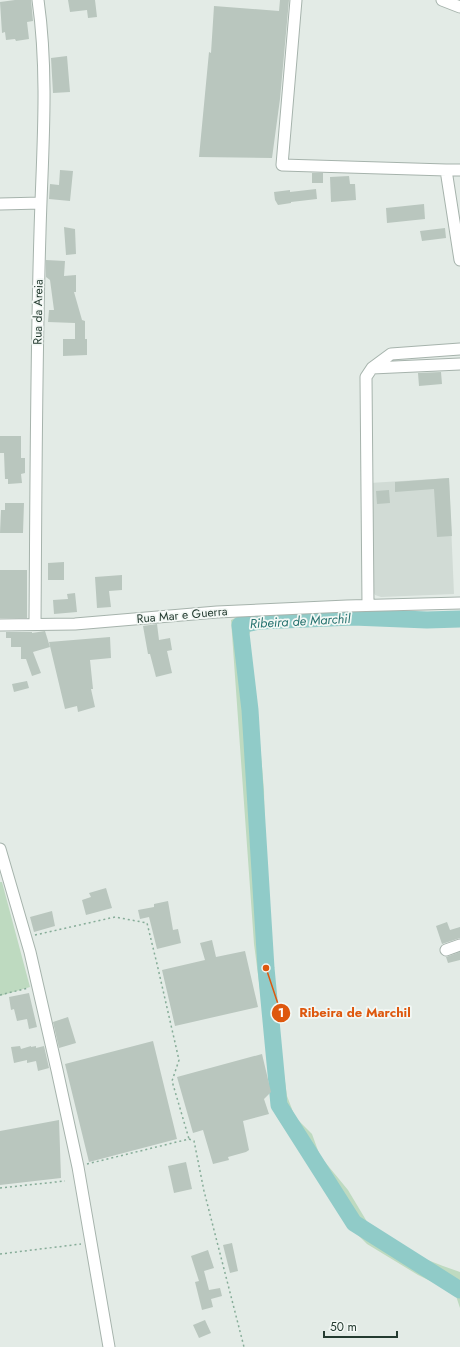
<svg xmlns="http://www.w3.org/2000/svg" width="460" height="1347" font-family="Jost,sans-serif">
	<style>
		.built { fill: #d1dbd5 }
		.green { fill: #bedac0 }
		.lines { fill: none; stroke-linecap: round; stroke-linejoin: round }
		.river { stroke: #90cbc8; stroke-width: 17 }
		.building { fill: #b9c6be }
		.minor-casing { stroke: #a6b3ac; stroke-width: 13 }
		.path { stroke: #86ac98; stroke-width: 1.5; stroke-dasharray: 2 3; stroke-linecap: butt }
		.minor { stroke: #fff; stroke-width: 11 }
		.labels { text-anchor: middle; dominant-baseline: central; stroke-width: 3.5; stroke-linejoin: round; paint-order: stroke }
		.street-label { font-size: 12px; fill: #243b30; stroke: #f3f8f5 }
		.water-label { font-size: 13px; font-style: italic; fill: #24716e; stroke: #f3f8f5 }
		.leader { fill: none; stroke: #de580e; stroke-width: 1.5 }
		.callout-dot { fill: #de580e; stroke: #f3f8f5; stroke-width: 1.5 }
		.mark-label { font-size: 12px; text-anchor: middle; font-weight: bold; fill: #fff }
		.callout-label { font-size: 13px; text-anchor: middle; font-weight: bold; fill: #de580e; stroke: #f3f8f5; stroke-width: 3.5; stroke-linejoin: round; paint-order: stroke }
	</style>
	<rect width="100%" height="100%" fill="#e3ebe6"/>
	<path class="built" d="M449,478L454,594L381,597L375,595L372,589L370,483Z"/>
	<path class="green" d="M249,615L252,628L248,637L255,685L264,790L266,887L276,1016L287,1096L295,1117L312,1134L320,1156L348,1190L369,1225L415,1255L443,1266L460,1272V1308L455,1293L418,1275L367,1244L350,1227L277,1117L272,1100L268,1051L254,944L231,620L237,617Z
		M0,882H2L30,987L0,996Z"/>
	<g class="lines">
		<path class="river" d="M460,619L427,620L353,617L260,621L240,625L250,710L266,968L279,1105L354,1223L460,1290"/>
	</g>
	<path class="building" d="M15,0H31L33,21L27,22L29,39L16,41L15,39L6,40L5,32L2,33L0,2Z
		M68,0H95L97,17L88,18L87,10L70,12Z
		M280,0H289L280,99L272,158L199,157L209,52L211,53L214,6L279,11Z
		M67,56L70,92L53,93L51,58Z
		M60,170L73,171L70,201L49,199L50,184L59,185Z
		M312,173H323V183H312Z
		M349,176L350,184H355L356,200L331,202L330,177Z
		M316,189L317,199L291,202V203L278,205L275,200L274,192L290,190V192Z
		M424,204L425,219L387,223L386,208Z
		M64,227L75,229L76,254L66,255Z
		M445,228L446,238L422,241L420,231Z
		M46,260L65,261L64,276L76,275V292H74L82,320L85,321V339H87V355L63,356V339H75V323L48,322L49,310H54L50,280L46,277Z
		M441,372L442,384L419,386L418,373Z
		M0,436H21V458H25V473L21,474L22,483L8,484V479H5L4,453H0Z
		M449,478L452,536L437,537L434,489L395,492V482Z
		M389,490L390,503L377,504L376,491Z
		M5,503H24L23,533H0L1,510H5Z
		M64,562V580H48V563Z
		M0,570H27V618H0Z
		M122,575V590L109,591L111,607L97,608L95,577Z
		M75,593L77,612L54,614L53,600L68,599L67,594Z
		M157,624L159,640L170,638L172,650L167,651L172,673L156,677L150,654H148L143,626Z
		M45,631L50,647L33,652L41,673L32,676L26,659H21V647H11V638H6V632H32V633Z
		M110,637L111,658L90,660L93,689H91L95,707L78,712L77,706L65,709L49,642Z
		M27,681L29,688L14,692L12,684Z
		M106,888L112,908L86,915L82,900L91,897L89,893Z
		M168,901L173,930L178,929L181,943L157,949L149,917L140,919L138,910L154,907V904Z
		M52,911L55,926L34,932L30,917Z
		M447,922L450,930L460,927V938L442,944L436,926Z
		M212,940L216,957L245,951L258,1007L175,1026L162,970L205,960L200,943Z
		M460,952V960L448,963L446,957Z
		M29,993L37,1027L29,1029L27,1019L17,1021L14,1009L11,1010L9,997Z
		M68,1017L76,1043L59,1048L53,1022Z
		M153,1041L177,1139L89,1162L65,1064Z
		M20,1046L21,1049L31,1046V1047L36,1046V1048L44,1046L49,1068L38,1071L36,1061L27,1063V1060L14,1063L11,1047Z
		M262,1054L271,1092L264,1099L269,1114L243,1121L249,1150L246,1152L228,1157L229,1160L213,1164L203,1130L193,1133L177,1077Z
		M59,1120L61,1178L0,1185V1131Z
		M186,1162L192,1189L174,1193L168,1166Z
		M232,1243L238,1271L230,1273L223,1245Z
		M208,1250L214,1268L204,1271L209,1290L220,1288L222,1296L211,1299L213,1307L202,1310L195,1282L199,1281L191,1256Z
		M205,1320L211,1333L199,1338L193,1325Z"/>
	<g class="lines">
		<g class="minor-casing">
			<path id="minor" d="M296,0L282,165L446,170L460,260
				M442,0L460,7
				M446,170H460
				M0,204L41,203
				M372,368L460,364
				M368,605L366,377L372,368L391,354L460,349
				M35,624C36,493 36,363 40,232C42,155 49,77 38,0
				M0,625L75,624L217,612L347,606L460,603
				M0,849L30,952L57,1070L78,1167L109,1347
				M446,950L460,945"/>
		</g>
		<path class="path" d="M35,935L115,917L147,923L157,964L179,1060L172,1081L189,1139
			M0,995L28,988
			M87,1164L189,1139L194,1141L204,1191L244,1347
			M0,1188L65,1181
			M0,1254L81,1244"/>
		<use href="#minor" class="minor"/>
	</g>
	<g class="labels">
		<g class="street-label">
			<text transform="translate(38 312) rotate(-89)">Rua da Areia</text>
			<text transform="translate(182 615) rotate(-5)">Rua Mar e Guerra</text>
		</g>
		<g class="water-label">
			<text transform="translate(300 621) rotate(-3)">Ribeira de Marchil</text>
		</g>
	</g>
	<path class="leader" d="M266 968L281 1013"/>
	<g class="callout-dot">
		<circle cx="266" cy="968" r="4"/>
		<circle cx="281" cy="1013" r="10"/>
	</g>
	<g class="mark-label">
		<text x="281" y="1017">1</text>
	</g>
	<g class="callout-label">
		<text x="355" y="1017">Ribeira de Marchil</text>
	</g>
	<path d="M324 1331v6h73v-6" fill="none" stroke="#243b30" stroke-width="2"/>
	<text x="330" y="1331" font-size="12" fill="#243b30" stroke="#f3f8f5" stroke-width="3" paint-order="stroke">50 m</text>
</svg>
